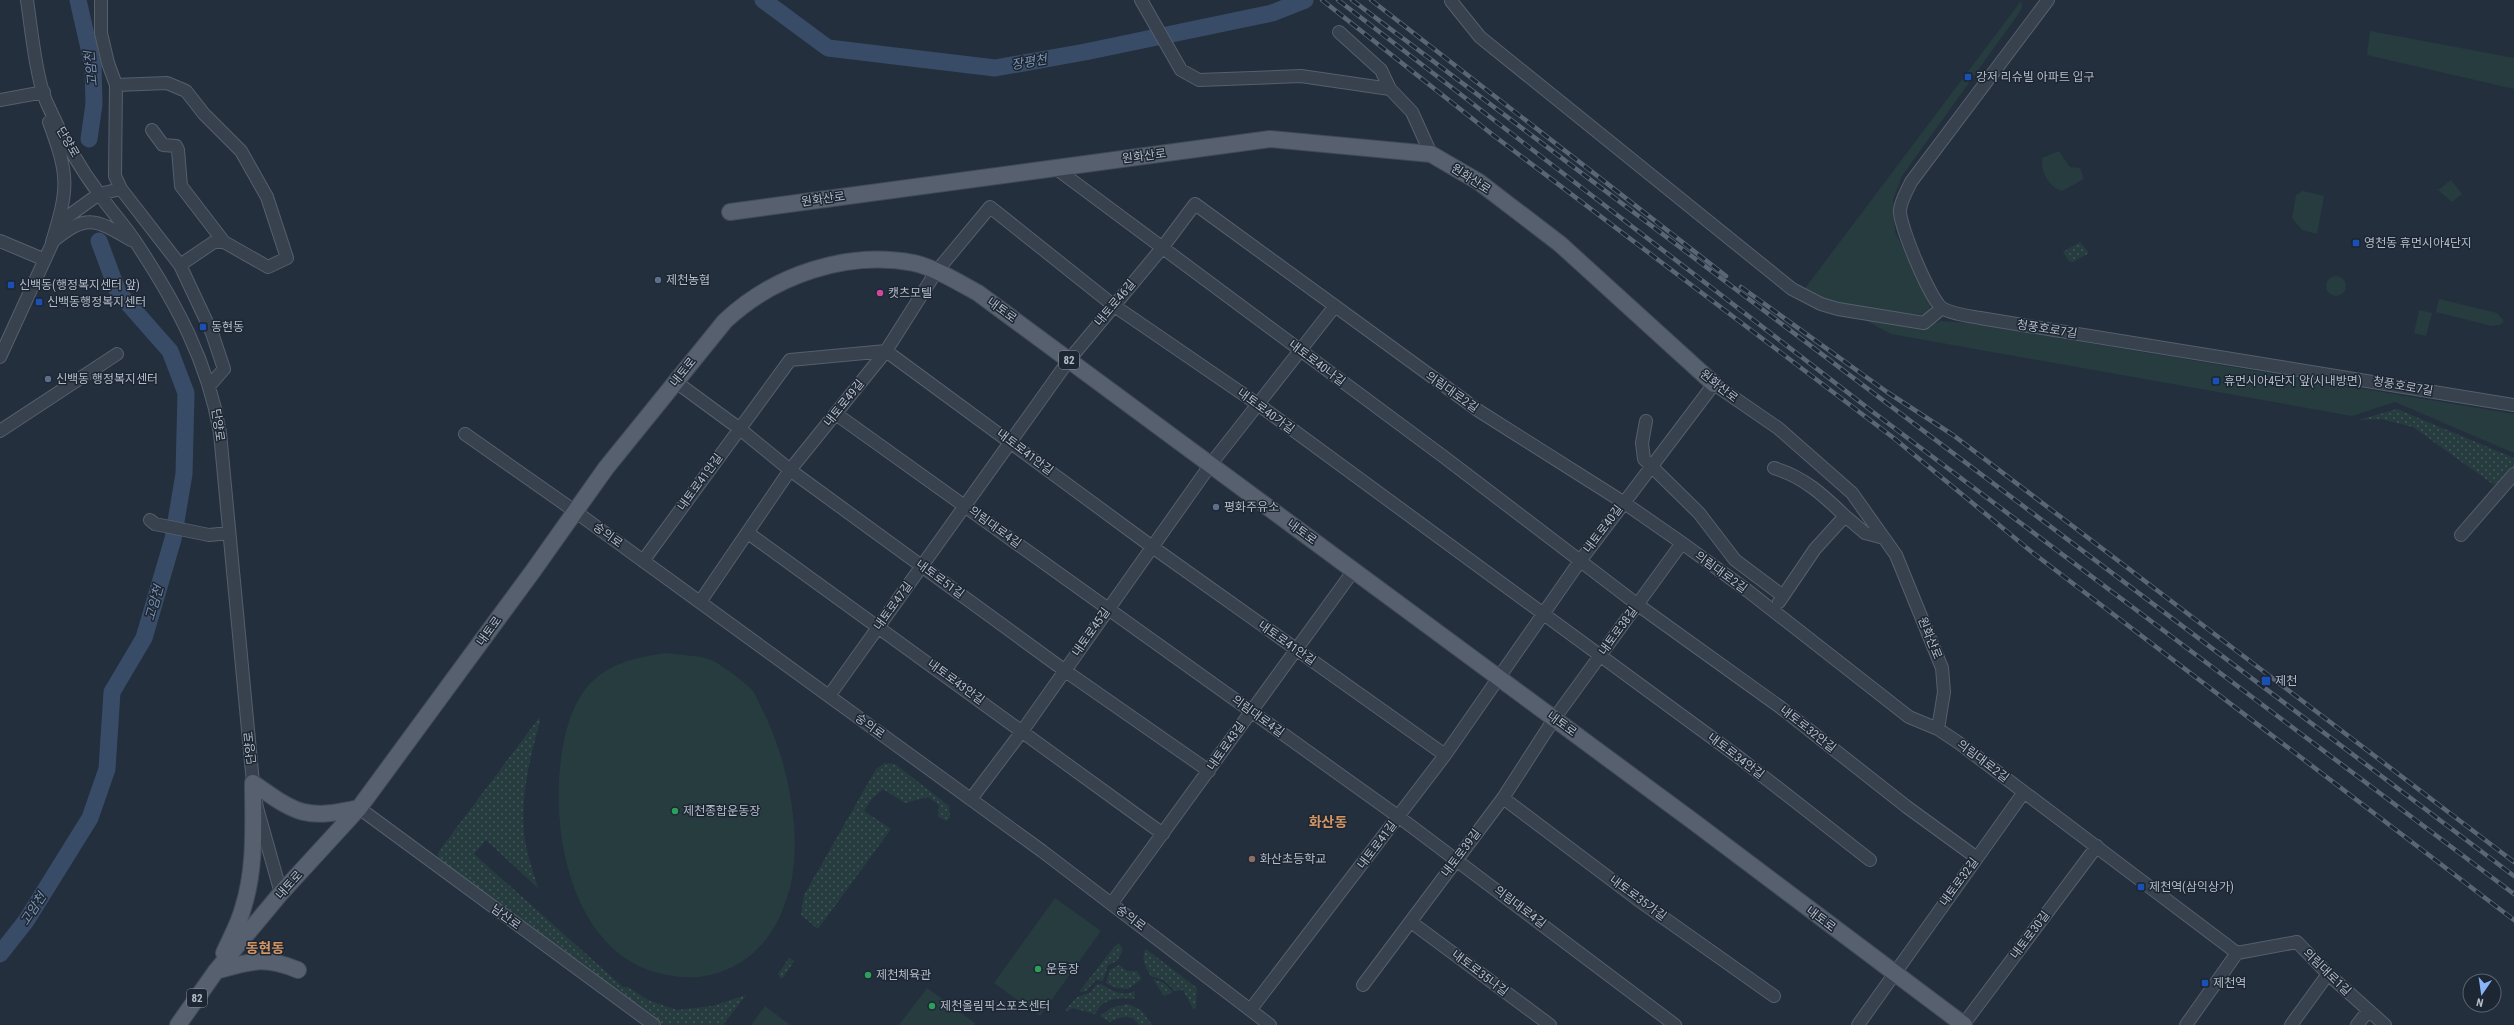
<svg xmlns="http://www.w3.org/2000/svg" width="2514" height="1025" font-family="'Roboto Condensed','Noto Sans KR',sans-serif">
	<style>
		.grass { fill: url(#grass-dots) }
		.park { fill: #263c3f }
		.lines { fill: none; stroke-linecap: round; stroke-linejoin: round }
		.river { stroke: #394c67; stroke-width: 17 }
		.minor-casing { stroke: #565f6c; stroke-width: 14 }
		.major-casing { stroke: #414a57; stroke-width: 18 }
		.minor { stroke: #38414e; stroke-width: 12 }
		.major { stroke: #56606e; stroke-width: 16 }
		.rail-casing { stroke: #5a6575; stroke-width: 4.5 }
		.rail { stroke: #1d2633; stroke-width: 3; stroke-dasharray: 9; stroke-linecap: butt }
		.transit-dot { fill: #1a4fb4; stroke: #1d2633; stroke-width: 1.5 }
		.service-dot { fill: #5c6f8a; stroke: #1d2633; stroke-width: 1.5 }
		.hotel-dot { fill: #d1479c; stroke: #1d2633; stroke-width: 1.5 }
		.leisure-dot { fill: #2e9e5b; stroke: #1d2633; stroke-width: 1.5 }
		.education-dot { fill: #8d6e63; stroke: #1d2633; stroke-width: 1.5 }
		.labels { text-anchor: middle; dominant-baseline: central; stroke-width: 3; stroke-linejoin: round; paint-order: stroke }
		.shield { fill: #1d2633; stroke: #878f9c; stroke-width: 1 }
		.shield-label { font-size: 11px; font-weight: bold; fill: #b4bcc9 }
		.poi-label { font-size: 12px; fill: #b4bcc9; stroke: #1d2633; text-anchor: start }
		.street-label { font-size: 12px; fill: #b4bcc9; stroke: #1d2633 }
		.water-label { font-size: 13px; font-style: italic; fill: #7c92b1; stroke: #1d2633 }
		.quarter-label { font-size: 14px; font-weight: bold; fill: #d59563; stroke: #1d2633 }
	</style>
	<defs>
		<pattern id="grass-dots" width="8" height="8" patternUnits="userSpaceOnUse"><rect width="8" height="8" fill="#263c3f"/><path d="M2 2h.1M6 6h.1" fill="none" stroke="#435659" stroke-width="1.8" stroke-linecap="round"/></pattern>
	</defs>
	<rect width="100%" height="100%" fill="#242f3e"/>
	<path class="grass" d="M2080,242L2089,253L2073,262L2069,261L2063,252Z
		M2397,409L2514,458V469L2494,485L2413,427L2381,419L2359,420Z
		M539,718L540,721C529,761 518,805 526,846C529,860 534,874 538,888L486,840L474,854L623,987H628L648,1000L677,1010L712,1006L746,995L723,1025H663L438,858L439,851Z
		M885,763L895,764L949,806L950,817L947,821L938,817L939,805L928,797L905,803L883,789L871,800L864,811L891,829L818,929L801,915L804,895L876,769Z
		M1119,943L1123,950L1117,961L1108,965L1103,981L1096,980L1086,991L1079,992L1114,947Z
		M1146,949L1197,988L1196,1008L1193,1009L1183,990L1175,991L1165,981L1151,976C1146,968 1140,958 1146,949Z
		M789,958L794,961L783,978H780L778,974Z
		M1119,965L1127,971H1137L1142,979L1128,989L1117,988L1106,983L1110,970Z
		M1153,979L1164,983L1173,992L1164,996Z
		M1101,984C1112,991 1122,997 1135,991L1134,999C1118,997 1103,998 1095,1014L1072,1008L1067,1012L1066,1009L1077,997L1091,992L1096,985Z
		M1128,1004L1141,1010L1152,1025H1139C1132,1013 1121,1016 1110,1022L1100,1016L1111,1008Z"/>
	<path class="park" d="M2021,1L2022,7L2019,13L1902,176L1893,200L1895,232L1931,304L1929,311L1924,315L1828,304L1803,291Z
		M2370,31L2514,58V89L2367,55Z
		M2059,151L2070,167L2080,168L2084,179L2062,191C2049,187 2040,171 2042,158Z
		M2451,180L2462,194L2452,202L2438,190Z
		M2303,191L2324,196L2317,234L2302,230L2292,218L2296,195Z
		M2326 286a10 10 0 1 1 20 0a10 10 0 1 1-20 0Z
		M2439,299L2497,313L2504,321L2500,325L2492,326L2436,312Z
		M2419,310L2432,313L2426,336L2414,333Z
		M1861,318L1928,326L1941,321L1969,323L2514,414V453L2395,402L2352,416L1891,334Z
		M666,653C680,655 697,655 711,660C719,663 745,682 751,689C756,694 759,703 762,709C785,753 800,821 793,871C792,883 788,895 784,906C774,936 750,963 720,972C701,979 686,978 667,975C572,958 549,832 562,752C566,726 575,696 595,679C615,661 641,657 666,653Z
		M1055,898L1101,931L1040,1016L994,983Z
		M927,988L975,1023L974,1025H899Z
		M765,1006L790,1025H751Z"/>
	<g class="lines">
		<path class="river" d="M78,0L93,66L94,104L89,139
			M763,0L828,48L995,68L1085,52L1272,13L1305,0
			M0,954L26,921L90,818L107,769L112,692L144,638L173,539L184,474L186,393L170,351L118,292L99,241"/>
		<g class="minor-casing">
			<path id="minor" d="M27,0C31,27 36,77 46,101C60,133 79,167 100,195C112,212 126,227 137,244C176,303 208,362 220,433L253,783L257,808L281,893
				M101,0V33L108,63L116,85L115,176L121,189L180,265L212,333L224,369L210,385
				M1141,0L1181,70L1199,80L1301,76L1390,89L1412,112L1431,154
				M2048,0L1911,182C1907,191 1901,200 1900,210C1899,225 1930,299 1942,308C1951,314 1969,316 1980,318L2514,405
				M1451,1L1480,37L1792,289L1821,304L1838,309L1924,323L1942,308
				M1339,32L1381,70L1390,89
				M116,85L167,83L186,91L204,114L241,151L267,197L287,258L268,267L224,242H214L180,265
				M0,100L44,92
				M49,122C69,176 69,187 52,242C86,214 94,218 131,240
				M152,130L163,145L176,146L178,150L181,186L224,242
				M1054,167L1444,457L1638,605L1780,707L1907,807L1977,858
				M0,241L43,259
				M0,357L63,220L99,194L121,189
				M676,382L740,429L790,470L1064,670L1209,771
				M836,414L1399,817L1675,1025
				M1646,421L1642,443L1644,459L1699,513L1735,560L1783,596
				M0,431L117,354
				M465,434L576,512L1042,851L1270,1025
				M1774,468C1804,477 1823,495 1845,516L1815,549L1779,602
				M1845,516L1865,533L1884,538
				M150,520L155,524L209,535L229,533
				M748,533L1163,834
				M2461,535L2514,474
				M643,561L790,360L886,351L1151,546L1445,755
				M700,602L790,470L886,351L936,272L990,207L1113,305L1259,405L1741,759L1870,860
				M829,696L1069,360L1162,248L1195,204L1479,411L1623,502L1682,543L1748,591L1909,717L1938,729L1959,743L2237,953
				M1503,798L1637,899L1774,996
				M971,799L1023,730L1211,464L1335,306
				M359,808L654,1025
				M1112,903L1354,570
				M1411,922L1550,1025
				M2237,953L2297,942L2328,974L2385,1025
				M1363,985L1503,798L1554,719L1682,543
				M1251,1009L1445,755L1580,561L1714,384L1778,428L1852,493L1896,555L1942,668L1944,692L1938,729
				M1858,1025L2024,792
				M1963,1025L2097,846
				M2186,1025L2237,953
				M2291,1025L2328,974
				M2357,1025L2368,1011"/>
		</g>
		<g class="major-casing">
			<path id="major" d="M730,212L1270,139L1431,154L1479,182L1560,244L1714,384
				M253,783C297,814 305,820 359,808
				M224,953C230,939 239,924 243,908C256,867 253,825 253,783
				M216,971C250,961 264,956 298,970
				M178,1025L216,971L281,893L359,808L533,571L606,468L725,321C774,275 847,250 914,263C935,268 958,282 978,293L1694,822L1964,1025"/>
		</g>
		<use href="#minor" class="minor"/>
		<use href="#major" class="major"/>
		<g class="rail-casing">
			<path id="rail" d="M1322,0L1493,135L1895,439L2033,553L2514,920
				M1338,0L1873,412L2514,894
				M1352,0L2514,876
				M1371,0L1726,276
				M1741,287L1887,392L1953,435L2514,862"/>
		</g>
		<use href="#rail" class="rail"/>
	</g>
	<g class="transit-dot">
		<rect x="1964" y="73" width="8" height="8" rx="2"/>
		<rect x="2352" y="239" width="8" height="8" rx="2"/>
		<rect x="7" y="281" width="8" height="8" rx="2"/>
		<rect x="35" y="298" width="8" height="8" rx="2"/>
		<rect x="199" y="323" width="8" height="8" rx="2"/>
		<rect x="2212" y="377" width="8" height="8" rx="2"/>
		<rect x="2261" y="676" width="10" height="10" rx="2"/>
		<rect x="2137" y="883" width="8" height="8" rx="2"/>
		<rect x="2201" y="979" width="8" height="8" rx="2"/>
	</g>
	<g class="service-dot">
		<circle cx="658" cy="280" r="4"/>
		<circle cx="48" cy="379" r="4"/>
		<circle cx="1216" cy="507" r="4"/>
	</g>
	<circle class="hotel-dot" cx="880" cy="293" r="4"/>
	<g class="leisure-dot">
		<circle cx="675" cy="811" r="4"/>
		<circle cx="1038" cy="969" r="4"/>
		<circle cx="868" cy="975" r="4"/>
		<circle cx="932" cy="1006" r="4"/>
	</g>
	<circle class="education-dot" cx="1252" cy="859" r="4"/>
	<g class="labels">
		<g class="shield">
			<rect x="1059" y="351" width="20" height="18" rx="3"/>
			<rect x="187" y="989" width="20" height="18" rx="3"/>
		</g>
		<g class="shield-label">
			<text x="1069" y="360">82</text>
			<text x="197" y="998">82</text>
		</g>
		<g class="poi-label">
			<text x="1976" y="77">강저 리슈빌 아파트 입구</text>
			<text x="2364" y="243">영천동 휴먼시아4단지</text>
			<text x="666" y="280">제천농협</text>
			<text x="19" y="285">신백동(행정복지센터 앞)</text>
			<text x="888" y="293">캣츠모텔</text>
			<text x="47" y="302">신백동행정복지센터</text>
			<text x="211" y="327">동현동</text>
			<text x="56" y="379">신백동 행정복지센터</text>
			<text x="2224" y="381">휴먼시아4단지 앞(시내방면)</text>
			<text x="1224" y="507">평화주유소</text>
			<text x="2275" y="681">제천</text>
			<text x="683" y="811">제천종합운동장</text>
			<text x="1260" y="859">화산초등학교</text>
			<text x="2149" y="887">제천역(삼익상가)</text>
			<text x="1046" y="969">운동장</text>
			<text x="876" y="975">제천체육관</text>
			<text x="2213" y="983">제천역</text>
			<text x="940" y="1006">제천올림픽스포츠센터</text>
		</g>
		<g class="street-label">
			<text transform="translate(68 142) rotate(60)">단양로</text>
			<text transform="translate(1144 156) rotate(-7)">원화산로</text>
			<text transform="translate(1471 179) rotate(33)">원화산로</text>
			<text transform="translate(823 199) rotate(-8)">원화산로</text>
			<text transform="translate(1115 303) rotate(-50)">내토로46길</text>
			<text transform="translate(1002 310) rotate(36)">내토로</text>
			<text transform="translate(2047 329) rotate(9)">청풍호로7길</text>
			<text transform="translate(1317 363) rotate(37)">내토로40나길</text>
			<text transform="translate(683 372) rotate(-51)">내토로</text>
			<text transform="translate(1719 386) rotate(38)">원화산로</text>
			<text transform="translate(2403 386) rotate(10)">청풍호로7길</text>
			<text transform="translate(1452 392) rotate(35)">의림대로2길</text>
			<text transform="translate(844 403) rotate(-51)">내토로49길</text>
			<text transform="translate(1266 411) rotate(36)">내토로40가길</text>
			<text transform="translate(218 425) rotate(82)">단양로</text>
			<text transform="translate(1025 452) rotate(37)">내토로41안길</text>
			<text transform="translate(700 482) rotate(-54)">내토로41안길</text>
			<text transform="translate(995 527) rotate(36)">의림대로4길</text>
			<text transform="translate(1603 529) rotate(-53)">내토로40길</text>
			<text transform="translate(1302 532) rotate(36)">내토로</text>
			<text transform="translate(608 535) rotate(36)">숭의로</text>
			<text transform="translate(1721 572) rotate(36)">의림대로2길</text>
			<text transform="translate(940 579) rotate(36)">내토로51길</text>
			<text transform="translate(893 606) rotate(-54)">내토로47길</text>
			<text transform="translate(489 631) rotate(-54)">내토로</text>
			<text transform="translate(1618 631) rotate(-54)">내토로38길</text>
			<text transform="translate(1091 632) rotate(-55)">내토로45길</text>
			<text transform="translate(1930 638) rotate(68)">원화산로</text>
			<text transform="translate(1287 643) rotate(35)">내토로41안길</text>
			<text transform="translate(956 682) rotate(36)">내토로43안길</text>
			<text transform="translate(1258 716) rotate(36)">의림대로4길</text>
			<text transform="translate(1562 724) rotate(36)">내토로</text>
			<text transform="translate(870 726) rotate(36)">숭의로</text>
			<text transform="translate(1808 729) rotate(38)">내토로32안길</text>
			<text transform="translate(1226 746) rotate(-55)">내토로43길</text>
			<text transform="translate(250 748) rotate(-96)">단양로</text>
			<text transform="translate(1736 756) rotate(37)">내토로34안길</text>
			<text transform="translate(1983 761) rotate(37)">의림대로2길</text>
			<text transform="translate(1377 845) rotate(-53)">내토로41길</text>
			<text transform="translate(1461 853) rotate(-53)">내토로39길</text>
			<text transform="translate(1959 882) rotate(-54)">내토로32길</text>
			<text transform="translate(289 885) rotate(-48)">내토로</text>
			<text transform="translate(1638 898) rotate(36)">내토로35가길</text>
			<text transform="translate(1520 907) rotate(37)">의림대로4길</text>
			<text transform="translate(506 917) rotate(36)">남산로</text>
			<text transform="translate(1131 918) rotate(37)">숭의로</text>
			<text transform="translate(1821 919) rotate(37)">내토로</text>
			<text transform="translate(2030 935) rotate(-53)">내토로30길</text>
			<text transform="translate(2327 972) rotate(44)">의림대로1길</text>
			<text transform="translate(1480 973) rotate(37)">내토로35나길</text>
		</g>
		<g class="water-label">
			<text transform="translate(1029 62) rotate(-10)">장평천</text>
			<text transform="translate(91 69) rotate(-96)">고암천</text>
			<text transform="translate(154 603) rotate(-74)">고암천</text>
			<text transform="translate(33 909) rotate(-57)">고암천</text>
		</g>
		<g class="quarter-label">
			<text x="1328" y="822">화산동</text>
			<text x="265" y="948">동현동</text>
		</g>
	</g>
	<g transform="translate(2482 993) rotate(193)"><circle r="19" fill="#1d2633" stroke="#59626f"/>
	<path d="M0-3L7 15L0 10L-7 15Z" fill="#8ab4f8"/>
	<text y="-6" font-size="11" font-weight="bold" text-anchor="middle" fill="#b4bcc9">N</text>
	</g>
</svg>
